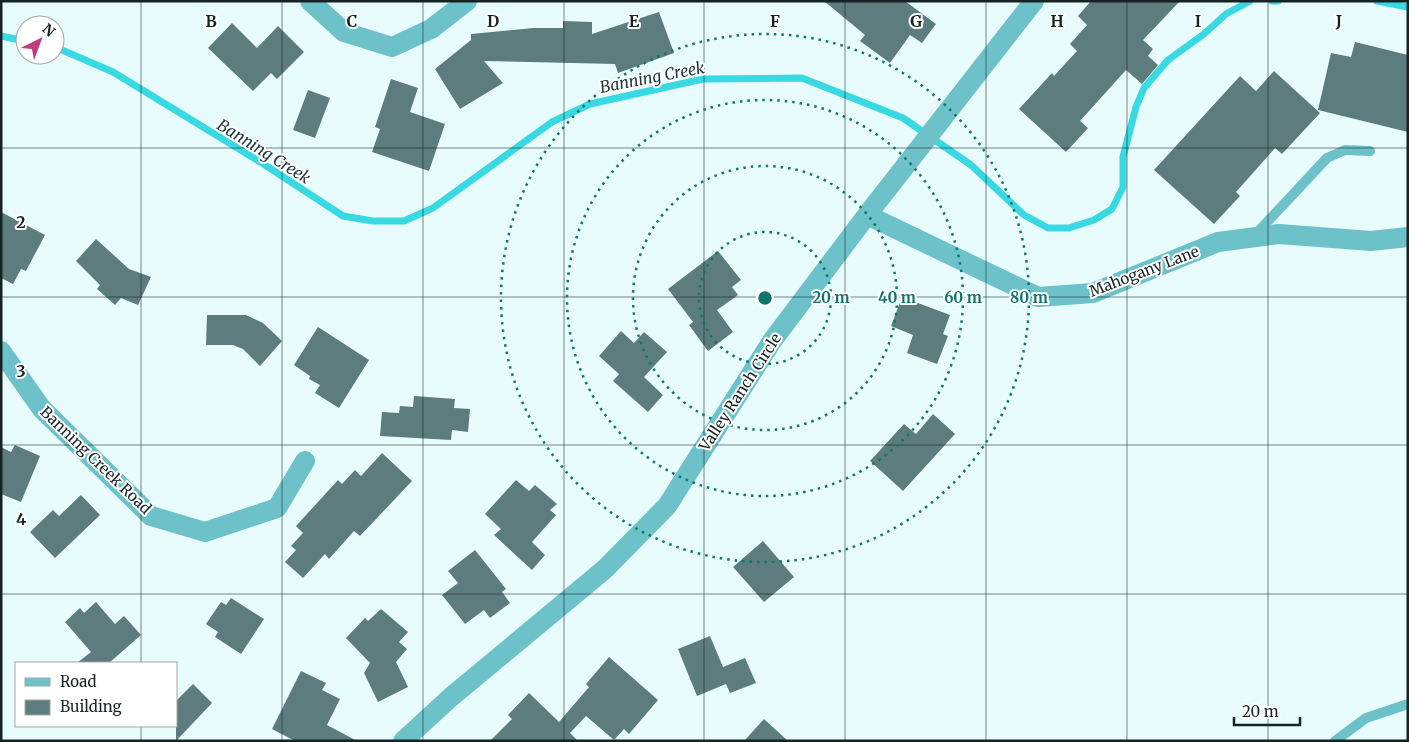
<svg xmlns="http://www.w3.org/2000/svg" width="1409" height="742" font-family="Merriweather,serif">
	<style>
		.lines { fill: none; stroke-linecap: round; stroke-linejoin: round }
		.stream { stroke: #38d9e2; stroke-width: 7 }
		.building { fill: #5d7c7e }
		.service { stroke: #6cc2c8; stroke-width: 10 }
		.minor { stroke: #6cc2c8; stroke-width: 20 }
		.grid { fill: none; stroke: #162324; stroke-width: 1; stroke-opacity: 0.55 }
		.ring { fill: none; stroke: #0f766e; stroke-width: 2.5; stroke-dasharray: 2.5 5 }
		.labels { text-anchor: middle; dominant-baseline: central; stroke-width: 4; stroke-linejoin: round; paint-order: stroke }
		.street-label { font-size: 15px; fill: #162324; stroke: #fff }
		.water-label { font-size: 16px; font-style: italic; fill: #203a3b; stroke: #fff }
		.grid-label { font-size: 16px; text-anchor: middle; font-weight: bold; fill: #162324; stroke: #fff; stroke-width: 4; stroke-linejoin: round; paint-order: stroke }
		.centre { fill: #0f766e; stroke: #fff; stroke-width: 2.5 }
		.ring-label { font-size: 15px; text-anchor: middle; font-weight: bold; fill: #0f766e; stroke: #fff; stroke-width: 4; stroke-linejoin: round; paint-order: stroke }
	</style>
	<rect width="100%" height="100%" fill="#e8fcfd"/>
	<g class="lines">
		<path class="stream" d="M1272,1H1278
			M1377,1L1408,7
			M1,36L25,41
			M55,47L113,72L262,163L343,216L373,221H404L433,208L552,122L590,104L703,79L802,78L903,118L971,165L1024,215L1048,228H1069L1094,220L1112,209L1123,187V157L1136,107L1144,88L1168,60L1204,34L1226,14L1250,1"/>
	</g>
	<path class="building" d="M824,1H905L936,24L922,43L910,35L890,63L860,41L865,35Z
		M1091,1H1180L1143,40L1153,49L1148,56L1158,65L1142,84L1126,70L1080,121L1088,128L1066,152L1019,109L1052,73L1054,76L1077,51L1070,44L1087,25L1078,16Z
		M659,12L674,53L618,73L615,64L484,61L503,83L460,109L435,69L471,40V34L533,28H563V21L592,22V34Z
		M232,23L257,48L278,26L304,52L277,79L271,73L253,91L208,48Z
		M1355,42L1408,55V132L1318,110L1331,53L1351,57Z
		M1274,71L1320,113L1282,154L1275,148L1236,192L1240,196L1214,224L1154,170L1240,76L1256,91Z
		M391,79L418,88L410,112L445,124L429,171L372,152L380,129L375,127Z
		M308,90L330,98L315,138L293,130Z
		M1,212L45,235L26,271L21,269L13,284L1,278Z
		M96,239L129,269L151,277L138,305L121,298L115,305L97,289L100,285L76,261Z
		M718,251L741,280L732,287L738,295L717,310L733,332L708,351L689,325L693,322L668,289Z
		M902,297L950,315L943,334L948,336L937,364L907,353L913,335L891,326Z
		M207,315H246L263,323L282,341L260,366L243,349L233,345H206Z
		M318,327L369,360L339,408L315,393L320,385L309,379L310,376L294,365Z
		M621,331L634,343L644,332L667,352L644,377L663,395L648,412L613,381L619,374L599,356Z
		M414,396L455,399L454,408L470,409L468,432L452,430L451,440L380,436L382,412L399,413L400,406L413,407Z
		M933,414L955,434L903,491L870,461L904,424L916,434Z
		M15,445L40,456L21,502L1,494V447L11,452Z
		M382,453L412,481L360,536L354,531L329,559L325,554L303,578L285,562L296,550L291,546L303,533L296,526L338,480L342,484L355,470L361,476Z
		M516,480L529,491L535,485L557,504L550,510L556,515L532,542L545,555L532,570L494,535L501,529L485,514Z
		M81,495L100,515L55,558L30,532L53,510L59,516Z
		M763,541L794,577L764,602L733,567Z
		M475,550L506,589L502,592L510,603L490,618L484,610L465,624L442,595L458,583L448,571Z
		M231,598L264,619L241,654L215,637L218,632L206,624L221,602L226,605Z
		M96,602L115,624L124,616L141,635L109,663H77L91,652L65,622L80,608L84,613Z
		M381,609L408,632L399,642L407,649L396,662L408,687L378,702L364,673L370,663L346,638L365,618L368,621Z
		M710,636L723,667L745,658L756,683L730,693L726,684L697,696L678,649Z
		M609,657L658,700L629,734L624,729L614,740L586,716L570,733L578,741H490L512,719L508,715L529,693L559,722L589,687L586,684Z
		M301,671L326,683L322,690L340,699L327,725L357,741H295L272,729Z
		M193,684L212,703L176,741V701Z
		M764,719L788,741H744Z"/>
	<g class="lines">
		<path class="service" d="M1255,235L1327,158L1345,150L1370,151
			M1335,741L1366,718L1408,704"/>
		<path class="minor" d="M310,1L344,32L392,47L431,29L467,1
			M867,215L1038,297L1093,293L1218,242L1279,234L1371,241L1408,237
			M1,351L42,409L151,516L205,532L277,508L305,461
			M403,741L451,697L605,569L667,506L772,341L867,215L1034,1"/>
	</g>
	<path class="grid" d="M141,1V663M282,1V741M423,1V741M564,1V741M704,1V741M845,1V741M986,1V741M1127,1V741M1268,1V741M1,148H1408M1,297H1408M1,445H1408M1,594H1408M141,726V741"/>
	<g class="ring">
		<circle cx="765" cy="298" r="66"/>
		<circle cx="765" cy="298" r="132"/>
		<circle cx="765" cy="298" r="198"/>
		<circle cx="765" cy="298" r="264"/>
	</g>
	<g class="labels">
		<g class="street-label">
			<text transform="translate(1144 271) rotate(-21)">Mahogany Lane</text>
			<text transform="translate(740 392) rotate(-57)">Valley Ranch Circle</text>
			<text transform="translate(96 460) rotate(44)">Banning Creek Road</text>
		</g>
		<g class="water-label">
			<text transform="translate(652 77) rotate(-11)">Banning Creek</text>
			<text transform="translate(264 151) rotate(32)">Banning Creek</text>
		</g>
	</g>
	<g class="grid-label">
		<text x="211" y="27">B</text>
		<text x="352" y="27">C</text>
		<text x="493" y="27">D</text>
		<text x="634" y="27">E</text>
		<text x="775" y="27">F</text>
		<text x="916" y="27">G</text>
		<text x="1057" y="27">H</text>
		<text x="1198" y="27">I</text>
		<text x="1339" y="27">J</text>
		<text x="21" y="228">2</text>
		<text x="21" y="377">3</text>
		<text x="21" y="525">4</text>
	</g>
	<circle cx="765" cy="298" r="8" class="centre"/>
	<g class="ring-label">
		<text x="831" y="303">20 m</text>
		<text x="897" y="303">40 m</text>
		<text x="963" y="303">60 m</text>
		<text x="1029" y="303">80 m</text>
	</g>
	<rect width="1409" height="742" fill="none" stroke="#162324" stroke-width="5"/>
	<rect x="15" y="662" width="162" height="65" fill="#ffffff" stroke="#a2a7a7"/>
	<rect x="25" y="678" width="25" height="8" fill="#6cc2c8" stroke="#a2a7a7"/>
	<text x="60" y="687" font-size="15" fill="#162324">Road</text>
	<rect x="25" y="700" width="25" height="15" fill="#5d7c7e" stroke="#a2a7a7"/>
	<text x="60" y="712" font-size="15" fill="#162324">Building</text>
	<g transform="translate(40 40) rotate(42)"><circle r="24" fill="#ffffff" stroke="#a2a7a7"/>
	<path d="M0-4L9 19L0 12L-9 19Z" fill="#be3b82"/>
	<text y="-8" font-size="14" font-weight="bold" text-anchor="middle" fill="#162324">N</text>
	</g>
	<path d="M1234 717v8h66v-8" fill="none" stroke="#162324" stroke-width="2.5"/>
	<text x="1242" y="717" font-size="15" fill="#162324" stroke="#ffffff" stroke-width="4" paint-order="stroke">20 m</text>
</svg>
